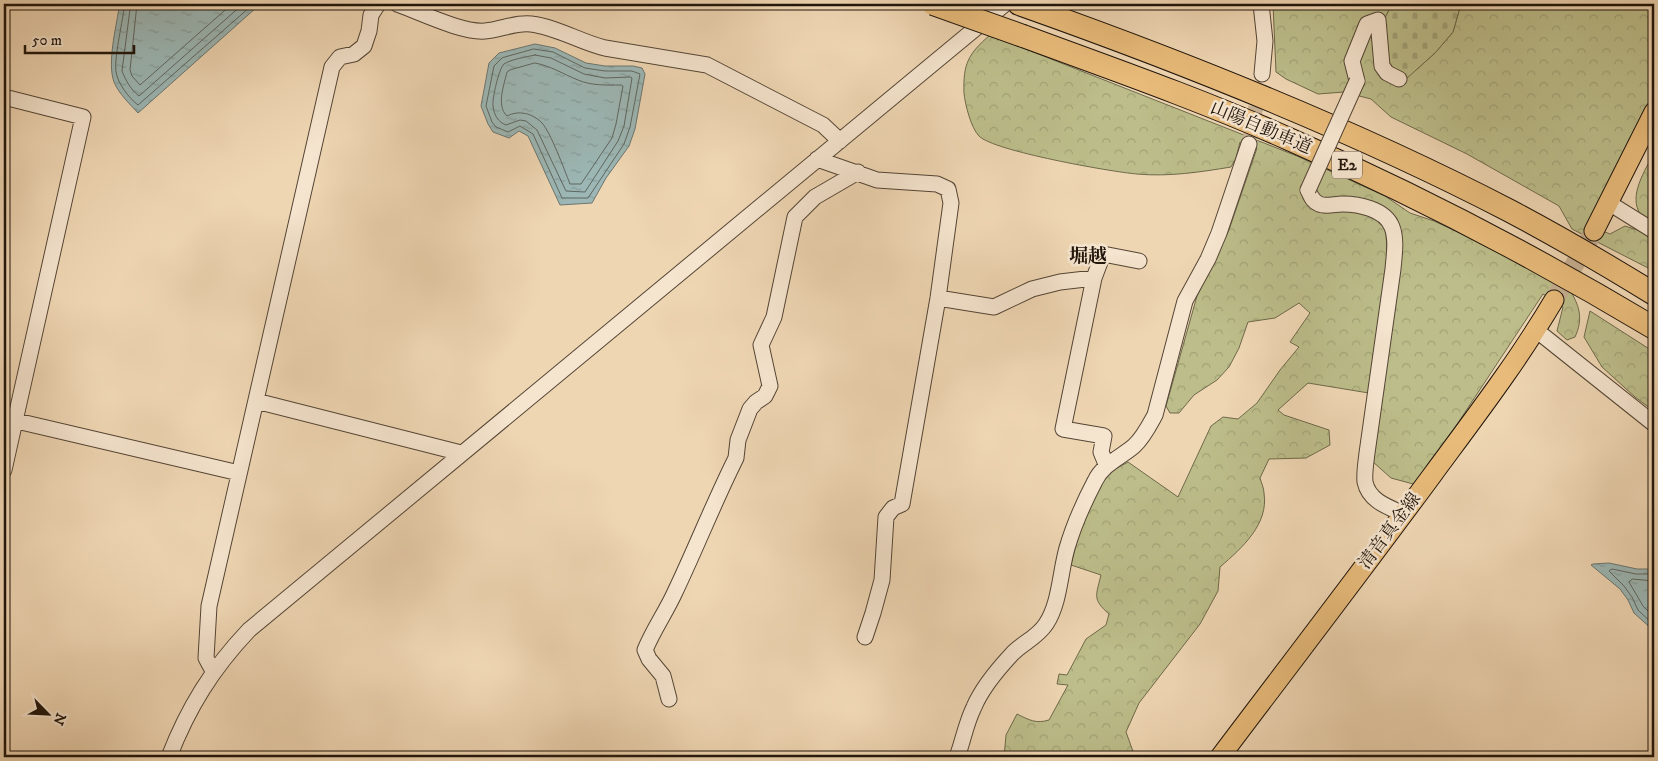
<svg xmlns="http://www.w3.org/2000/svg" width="1658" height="761" font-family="'IM FELL DW Pica','Noto Serif JP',serif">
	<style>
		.forest { fill: url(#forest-crowns); stroke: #6e694a }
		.cemetery { fill: url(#cemetery-stones); stroke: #6e694a }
		.water { fill: url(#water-ripples); stroke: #6a7671 }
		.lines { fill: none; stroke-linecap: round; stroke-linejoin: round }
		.shore { stroke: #5e6660; stroke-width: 1 }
		.minor-tunnel { stroke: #c6af91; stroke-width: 15; stroke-dasharray: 15 8; stroke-linecap: butt }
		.major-tunnel { stroke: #c6af91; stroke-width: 19; stroke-dasharray: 19 9; stroke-linecap: butt }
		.minor-casing { stroke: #544535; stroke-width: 17 }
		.major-casing { stroke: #20150b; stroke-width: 21 }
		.highway-casing { stroke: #20150b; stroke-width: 24 }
		.minor { stroke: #f5e4ce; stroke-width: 15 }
		.major { stroke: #e8bb7a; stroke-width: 19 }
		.highway { stroke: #e8bb7a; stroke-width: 22 }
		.minor-bridge-casing { stroke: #544535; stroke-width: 17; stroke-linecap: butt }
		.highway-bridge-casing { stroke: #20150b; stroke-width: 24; stroke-linecap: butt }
		.minor-bridge { stroke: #f5e4ce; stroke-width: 15 }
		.highway-bridge { stroke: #e8bb7a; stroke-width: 22 }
		.labels { text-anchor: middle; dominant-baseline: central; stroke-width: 5; stroke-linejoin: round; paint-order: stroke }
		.shield { fill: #f5e4ce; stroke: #605346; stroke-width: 1 }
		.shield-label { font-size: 16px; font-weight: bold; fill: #20150b }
		.street-label { font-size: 18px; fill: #20150b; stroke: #f5e4ce }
		.neighbourhood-label { font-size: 19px; font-weight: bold; fill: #20150b; stroke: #f5e4ce }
	</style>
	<defs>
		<pattern id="forest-crowns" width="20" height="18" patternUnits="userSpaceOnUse" patternTransform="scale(1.25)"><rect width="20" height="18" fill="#bcbd8a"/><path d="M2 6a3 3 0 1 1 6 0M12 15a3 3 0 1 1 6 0" fill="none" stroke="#a1a276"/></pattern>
		<pattern id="cemetery-stones" width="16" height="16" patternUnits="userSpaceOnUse" patternTransform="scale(1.25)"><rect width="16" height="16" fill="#bcbd8a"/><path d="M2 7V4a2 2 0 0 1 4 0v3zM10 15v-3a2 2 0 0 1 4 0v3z" fill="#a1a276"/></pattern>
		<pattern id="water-ripples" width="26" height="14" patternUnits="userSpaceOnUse" patternTransform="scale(1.25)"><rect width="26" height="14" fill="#9cb7b5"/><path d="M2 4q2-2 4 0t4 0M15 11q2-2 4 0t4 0" fill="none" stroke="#869c9a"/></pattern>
	</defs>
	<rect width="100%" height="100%" fill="#efd6b3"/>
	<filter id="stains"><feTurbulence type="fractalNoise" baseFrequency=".004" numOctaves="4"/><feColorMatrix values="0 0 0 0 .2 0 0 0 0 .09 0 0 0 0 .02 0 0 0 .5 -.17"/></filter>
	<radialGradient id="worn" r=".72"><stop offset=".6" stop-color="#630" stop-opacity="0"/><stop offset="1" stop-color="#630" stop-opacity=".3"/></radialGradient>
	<path class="forest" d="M1273,4H1392L1384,20L1416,70L1435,53L1453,32L1461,4H1654V90L1627,151L1588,225L1610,234L1625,226L1641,231L1654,238V271L1572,229L1559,206L1467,154L1391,117L1371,99L1344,92L1318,94L1286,79L1276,72Z
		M990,35L1297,156L1385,196L1410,213L1434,221L1479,242L1571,292C1580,307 1583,320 1575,337L1567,340L1557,331L1563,307L1543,294L1417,485L1391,478L1372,461L1381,395L1308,383L1278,410L1284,415L1329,430L1330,445L1306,458L1269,459L1260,478C1261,482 1264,488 1264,493C1269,524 1242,548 1220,567L1218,591L1200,624L1139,703L1126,732L1135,757H1004L1006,735L1017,714C1029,720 1036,724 1049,720L1068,685L1057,684L1059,674L1067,675L1086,639L1106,625L1109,614C1092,599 1096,596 1101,575L1071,565C1079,533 1087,496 1112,472C1116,468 1123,465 1128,462L1178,497L1211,426L1223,417L1238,419L1257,403L1280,370L1299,347L1290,342L1310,313L1299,303L1275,318L1248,322L1239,348L1229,367L1217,380L1194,395L1179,413H1170L1166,406L1197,296L1229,230L1257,148L1240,142L1236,158L1231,167C1201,172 1168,177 1137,174C1112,172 993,151 979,136C971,128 965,104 964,93C963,64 968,54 990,35Z
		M1654,152V224C1650,221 1644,219 1641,215C1627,196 1646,170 1654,152Z
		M1590,311L1654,352V411L1635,397L1602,367L1584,337Z"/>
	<path class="cemetery" d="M1392,4H1461L1453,32L1435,53L1406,79L1389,68L1384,20Z"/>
	<path class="water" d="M117,4H253L257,7L138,113C129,103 119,94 114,82C107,63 116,28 119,8Z
		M535,44L555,48L586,63L605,66H633L642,68L645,74L635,129L629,146L606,178L592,203L560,205L528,136L519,131L509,138L493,132L488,124L481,106L489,63L499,53Z
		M1609,563L1637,569H1654V631L1634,613L1628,600L1620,589L1591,565L1593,564Z"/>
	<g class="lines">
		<path class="shore" d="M122,4L124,9C122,24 114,59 116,72C118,84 129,98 138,105L250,7V4
			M129,4L130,9L122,71C126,81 131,90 139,96L243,4
			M137,4L130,70L132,76L140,85L232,4
			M534,49L553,52L585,68L605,71H632L640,74L630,127L624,144L588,198H562L533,134L520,126L508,132L496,127L492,122L486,106L494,66L502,58Z
			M535,55L551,58L584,74L605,78L630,77L632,78L624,126L618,141L585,192L566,191L537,130L526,121L520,120L506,125C498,122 494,115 493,106C492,99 499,68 504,64C512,59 526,57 535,55Z
			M535,63C551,66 563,74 578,80C592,86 607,85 621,85L623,86L616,124L612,138L581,184H570C564,169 551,133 542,123C532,113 519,110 507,116C496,106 504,85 507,72L510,70Z
			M1654,574H1636L1612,569L1609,571L1624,586L1632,597L1638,610L1654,625
			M1654,581L1632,579L1629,582L1643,606L1654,617"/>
		<path class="minor-tunnel" d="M1249,144L1262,74"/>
		<path class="major-tunnel" d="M1554,300L1594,231"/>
		<g class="minor-casing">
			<path id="minor" d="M397,4C420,12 462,33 485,31C501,30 515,22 531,24C557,27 580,42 605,48L707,65L823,125L840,141
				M1261,4L1265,41L1262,74
				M1357,81L1352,61L1367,24L1378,20L1382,66L1387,73L1399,79
				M4,97L83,117L4,470
				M817,159L877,180L937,184L948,189L951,203L938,298L902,504L893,508L886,517L882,580L873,613L865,637
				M1308,190C1311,196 1312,201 1319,204C1325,207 1335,204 1342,204C1359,204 1385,209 1392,227C1397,240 1394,256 1393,269L1367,453C1366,462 1364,473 1365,482C1369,501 1388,507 1404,514
				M1609,203L1654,231
				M938,298L994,307L1032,289L1060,282L1094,278
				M1536,330L1654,424
				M256,401L461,453
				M4,418L239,473
				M1106,464L1101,452L1104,436L1063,429L1094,278L1103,254L1139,261
				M213,671L206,658L209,606L332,67L340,57L354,54L364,46L369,31L371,15L378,4
				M669,699L663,676L649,659L645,650C653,630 666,612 675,592C696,548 714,502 736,458L738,440L750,409L756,402L765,396L770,386L761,345L774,317L795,217L815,197L858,172
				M169,757C188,708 212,669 249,630L1005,4
				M957,757C963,741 966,723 974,707C982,688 998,669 1012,654C1022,643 1037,638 1046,624C1060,603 1060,572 1067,548C1074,524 1084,502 1095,481C1103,464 1120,458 1134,446C1143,438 1149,426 1155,415L1185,301L1208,259L1219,233L1249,144"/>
		</g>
		<g class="major-casing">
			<path id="major" d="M1594,231L1654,112
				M1220,757C1291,663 1363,569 1433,474C1475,417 1518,361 1554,300"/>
		</g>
		<g class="highway-casing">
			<path id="highway" d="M1019,4C1186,63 1352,129 1510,211C1559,237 1607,265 1654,294
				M1023,36C1113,69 1204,101 1291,140C1417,195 1537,258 1654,328"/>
		</g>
		<use href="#minor" class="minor"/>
		<use href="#major" class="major"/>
		<use href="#highway" class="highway"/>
		<g class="minor-bridge-casing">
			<path id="minor-bridge" d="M1308,190L1357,81"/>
		</g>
		<g class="highway-bridge-casing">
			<path id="highway-bridge" d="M933,4L1023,36"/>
		</g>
		<use href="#minor-bridge" class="minor-bridge"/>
		<use href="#highway-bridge" class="highway-bridge"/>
	</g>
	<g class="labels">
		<rect class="shield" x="1332" y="151.5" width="30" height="27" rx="4"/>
		<g class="shield-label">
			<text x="1347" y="165">E2</text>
		</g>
		<g class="street-label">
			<text transform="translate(1261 128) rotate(23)">山陽自動車道</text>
			<text transform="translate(1390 531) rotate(-53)">清音真金線</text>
		</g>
		<g class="neighbourhood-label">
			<text x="1088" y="256">堀越</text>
		</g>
	</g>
	<rect width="1658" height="761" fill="none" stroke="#efd6b3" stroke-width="20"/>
	<rect x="5" y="5" width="1648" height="751" fill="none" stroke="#20150b" stroke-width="2.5"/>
	<rect x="10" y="10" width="1638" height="741" fill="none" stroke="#20150b"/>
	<g transform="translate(48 714) rotate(114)" stroke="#f5e4ce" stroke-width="4" paint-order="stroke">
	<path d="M0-4L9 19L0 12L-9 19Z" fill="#20150b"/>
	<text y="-8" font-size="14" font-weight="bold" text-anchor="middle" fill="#20150b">N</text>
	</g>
	<path d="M25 45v8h109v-8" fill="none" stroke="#20150b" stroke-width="2.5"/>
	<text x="32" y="45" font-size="15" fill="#20150b" stroke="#f5e4ce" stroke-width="4" paint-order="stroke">50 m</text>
	<rect width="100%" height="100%" filter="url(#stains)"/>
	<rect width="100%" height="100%" fill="url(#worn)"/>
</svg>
